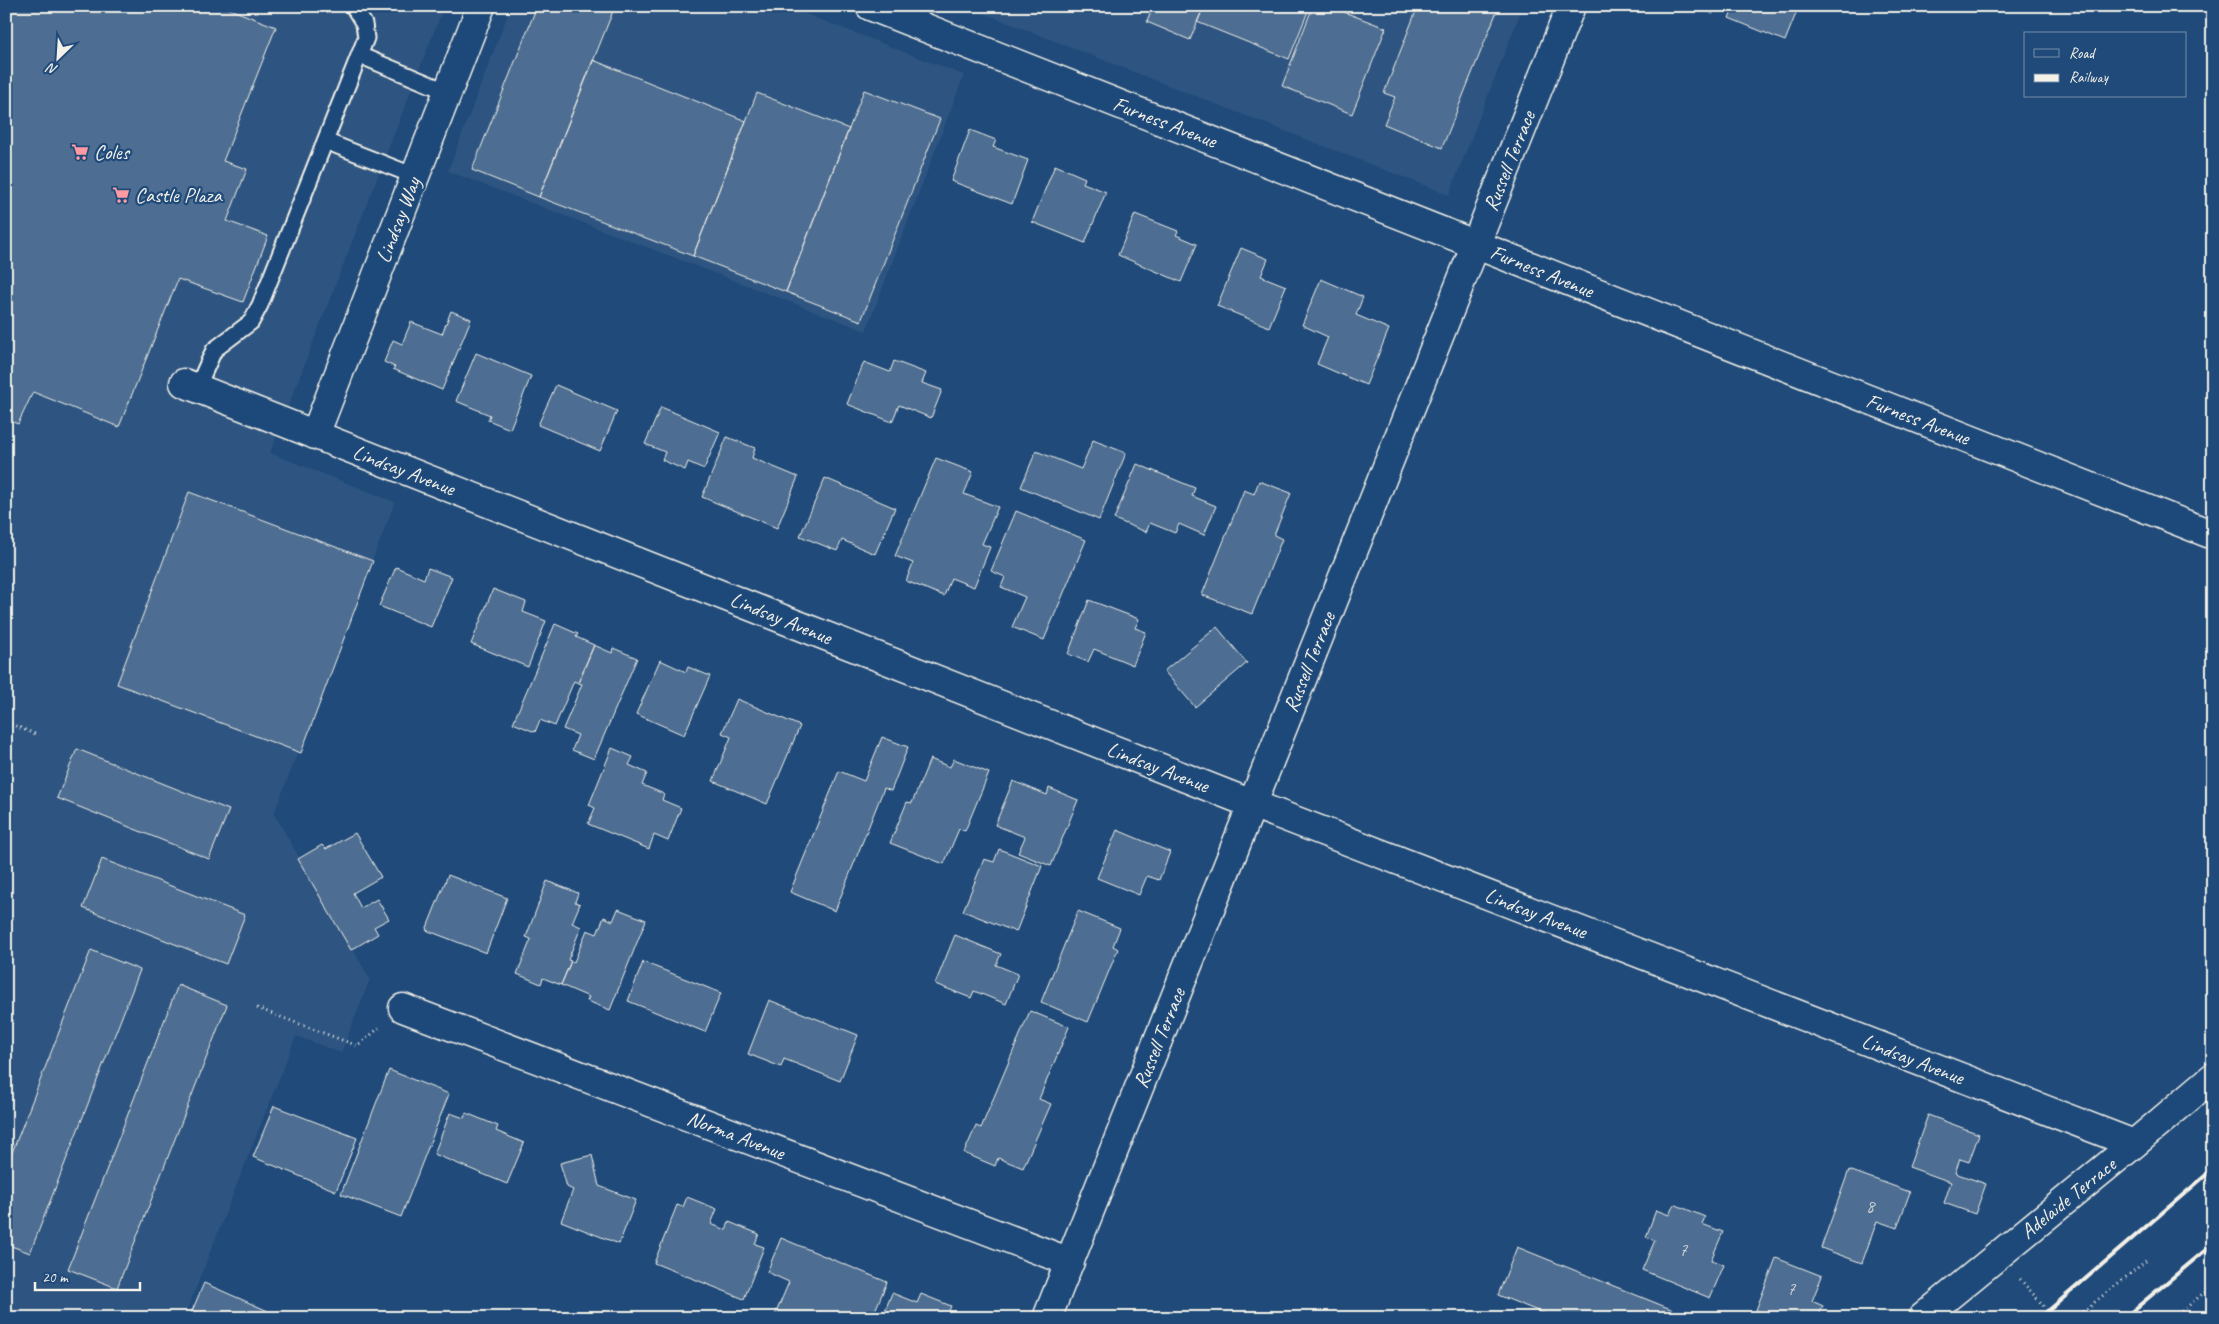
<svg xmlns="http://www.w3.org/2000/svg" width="2219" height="1324" font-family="Caveat,sans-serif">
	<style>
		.built { fill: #2d5581 }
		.building { fill: #4d6e92; stroke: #f4f1e8 }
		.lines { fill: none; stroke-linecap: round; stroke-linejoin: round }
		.lane-casing { stroke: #f4f1e8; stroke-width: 19 }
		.street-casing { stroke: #f4f1e8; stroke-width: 31 }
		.path { stroke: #f4f1e8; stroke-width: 3; stroke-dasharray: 1 4; stroke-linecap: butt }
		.lane { stroke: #1f4a7a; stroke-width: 15 }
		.street { stroke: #1f4a7a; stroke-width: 28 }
		.rail { stroke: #f4f1e8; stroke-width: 4 }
		.labels { text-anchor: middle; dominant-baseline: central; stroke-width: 4.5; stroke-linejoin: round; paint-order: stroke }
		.number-label { font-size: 19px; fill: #cad0d2 }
		.street-label { font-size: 21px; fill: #f4f1e8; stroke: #1f4a7a }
		.poi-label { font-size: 21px; fill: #f4f1e8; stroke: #1f4a7a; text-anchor: start }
	</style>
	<rect width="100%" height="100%" fill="#1f4a7a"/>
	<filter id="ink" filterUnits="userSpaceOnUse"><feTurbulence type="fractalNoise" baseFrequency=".02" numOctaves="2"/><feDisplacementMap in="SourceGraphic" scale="10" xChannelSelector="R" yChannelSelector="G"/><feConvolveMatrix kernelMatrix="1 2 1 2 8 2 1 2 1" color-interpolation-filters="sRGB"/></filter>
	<g filter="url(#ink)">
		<path class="built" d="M6,6H444L270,453L395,502L274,814L370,979L341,1053L296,1036L184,1318H6Z
			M511,6H785L964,75L866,331L448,171Z
			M965,6H1523L1449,195Z"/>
		<path class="building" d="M6,6H222L276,27L223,161L247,169L227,221L268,236L243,302L178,279L119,427L33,392L18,424L6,419Z
			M537,6H615L539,197L472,170Z
			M952,6H965L963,11Z
			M1153,6H1204L1190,40L1147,22Z
			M1204,6H1310L1289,59L1197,22Z
			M1313,6H1328L1386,28L1352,114L1282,86Z
			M1418,6H1499L1442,148L1384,124L1395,97L1384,93Z
			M1693,6H1716L1713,14Z
			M1734,6H1799L1785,41L1729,18Z
			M593,60L746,121L693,256L539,197Z
			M864,90L940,119L861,321L786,292Z
			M757,93L849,129L786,292L693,256Z
			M970,130L996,140L993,147L1028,160L1012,204L951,181Z
			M1055,165L1085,178L1083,183L1106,192L1085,243L1032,222Z
			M1135,214L1178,231L1176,235L1197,244L1181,282L1118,255Z
			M1241,248L1268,259L1261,276L1286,286L1269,327L1217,306Z
			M1321,279L1363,297L1356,315L1389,329L1366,385L1317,364L1328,337L1302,325Z
			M451,311L471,319L442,390L393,369L395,367L384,362L393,340L402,344L411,322L442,334Z
			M476,353L531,376L510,429L488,420L490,415L456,401Z
			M894,361L926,373L922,383L942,390L931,418L899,405L892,422L847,404L864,362L890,372Z
			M556,385L617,411L600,451L538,425Z
			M661,407L720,432L704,469L688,462L685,470L662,460L665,452L645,444Z
			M727,437L755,448L752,458L798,477L777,528L702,497Z
			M1093,440L1126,453L1099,520L1021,487L1036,451L1081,469Z
			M936,458L973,472L964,494L998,507L982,544L990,547L974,587L951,578L944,596L906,581L913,563L895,556Z
			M1137,464L1195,488L1192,496L1216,506L1204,535L1179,524L1175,533L1150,523L1146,532L1114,519Z
			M825,478L895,508L875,554L842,540L837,551L800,536Z
			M1259,481L1291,493L1274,535L1282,539L1252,614L1202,595L1244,490L1254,494Z
			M189,492L373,561L301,753L117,684Z
			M1016,511L1086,540L1044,640L1012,627L1025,597L1001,587L1005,577L991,571Z
			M396,567L424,579L428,568L452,577L431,627L379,606Z
			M493,589L526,602L523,612L546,621L528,667L471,644Z
			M1089,600L1139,619L1135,628L1146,632L1133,665L1094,649L1088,662L1068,654Z
			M555,624L578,634L576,637L594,645L578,683L574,681L555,726L540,720L535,732L513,723Z
			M1217,627L1247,663L1195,707L1164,671Z
			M594,645L612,653L613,648L637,658L594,759L572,750L578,735L563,729L582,684L578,683Z
			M660,660L686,672L688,667L710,676L684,735L636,714Z
			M737,699L800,726L767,804L713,781L731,737L722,733Z
			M882,737L908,747L891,791L884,788L835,911L790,892L839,771L864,781Z
			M612,748L633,757L629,765L647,773L642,785L664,794L662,800L681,808L668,841L654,835L649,849L588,824L595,808L589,805Z
			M77,749L229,810L209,859L57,798Z
			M930,759L950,767L954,759L989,773L965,831L959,829L944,864L890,843L907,802L912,803Z
			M1013,781L1047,795L1049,788L1078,800L1051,866L1018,853L1025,837L995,825Z
			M1117,830L1170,852L1159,880L1147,876L1139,895L1097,878Z
			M355,833L381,877L353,893L361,908L377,899L389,919L374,927L378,934L351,950L298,859L322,845L326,849Z
			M999,849L1042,866L1016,932L963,911L984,859L994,862Z
			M102,859L245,915L226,964L83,908Z
			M448,875L507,898L486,953L426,930Z
			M547,881L578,893L575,902L580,904L572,923L581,927L568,960L571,961L561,985L543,978L541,984L517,974L531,939L526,937Z
			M618,909L646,920L610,1010L587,1001L589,997L561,985L571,961L574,962L587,930L597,934L604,917L613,921Z
			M1078,911L1120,928L1113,946L1118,949L1088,1022L1041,1002Z
			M955,935L1001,954L996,965L1018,974L1006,1004L974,991L971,998L935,984Z
			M91,950L140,970L30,1253L6,1244V1168Z
			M643,962L721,993L705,1032L628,1001Z
			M178,985L227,1005L117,1288L68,1269Z
			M769,1000L858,1035L840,1081L784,1059L781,1067L748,1054Z
			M1030,1011L1069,1027L1039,1099L1051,1104L1023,1168L998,1158L995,1166L964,1153L976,1126L981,1128Z
			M389,1070L449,1094L401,1217L341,1194Z
			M274,1106L357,1138L336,1191L253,1157Z
			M450,1113L464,1118L466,1113L498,1126L496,1131L524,1143L507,1184L434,1154Z
			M1928,1115L1979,1134L1969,1162L1960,1159L1955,1173L1986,1184L1975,1214L1944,1203L1951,1182L1909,1167Z
			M592,1155L599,1186L636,1200L619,1244L561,1221L573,1190L567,1187L560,1163Z
			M1849,1170L1910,1192L1897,1228L1877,1221L1862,1263L1821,1248Z
			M687,1197L717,1209L711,1224L726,1230L729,1222L759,1234L755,1244L764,1247L744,1299L654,1263L677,1205L683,1207Z
			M1674,1204L1705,1217L1702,1224L1723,1232L1711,1260L1724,1265L1710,1298L1642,1270L1655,1240L1646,1237L1656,1210L1669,1215Z
			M781,1238L887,1282L872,1318H781L775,1315L789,1282L767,1272Z
			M1517,1247L1693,1318H1555L1498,1295Z
			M1776,1258L1822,1276L1812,1301L1823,1306L1818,1318H1775L1756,1310Z
			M204,1283L268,1311L265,1318H189Z
			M892,1293L917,1303L921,1294L951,1306L946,1318H882Z"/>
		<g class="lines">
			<g class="lane-casing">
				<path id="lane" d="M359,55L448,92
					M325,141L415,176
					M197,388L214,350L251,322L260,305L366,38L364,24L353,6"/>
			</g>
			<g class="street-casing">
				<path id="street" d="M870,6L2213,535
					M184,383L1252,804L2134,1144
					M315,435L481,6
					M403,1008L1070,1262
					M1047,1318L1571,6
					M1922,1318L2134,1144L2213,1077"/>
			</g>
			<path class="path" d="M6,722L35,734
				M257,1008L358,1046L379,1028
				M2020,1279L2054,1318
				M2075,1318L2147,1260
				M2174,1318L2213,1285"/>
			<use href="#lane" class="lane"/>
			<use href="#street" class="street"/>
			<path class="rail" d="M2040,1318L2213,1169
				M2124,1318L2213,1244"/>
		</g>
	</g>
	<defs>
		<g id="supermarket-bare" transform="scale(1.35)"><path d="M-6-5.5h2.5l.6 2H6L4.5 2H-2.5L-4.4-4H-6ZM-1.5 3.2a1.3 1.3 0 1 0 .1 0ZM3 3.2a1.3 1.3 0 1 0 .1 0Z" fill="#ff9aa2" stroke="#1f4a7a" stroke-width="2.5" paint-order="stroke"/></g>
	</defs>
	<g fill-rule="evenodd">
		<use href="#supermarket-bare" x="80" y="152"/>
		<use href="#supermarket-bare" x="121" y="195"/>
	</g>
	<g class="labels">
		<g class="number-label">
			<text x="1870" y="1206">8</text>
			<text x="1683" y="1250">7</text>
			<text x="1791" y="1289">7</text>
		</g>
		<g class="street-label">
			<text transform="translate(1165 122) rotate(21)">Furness Avenue</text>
			<text transform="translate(1509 161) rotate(-68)">Russell Terrace</text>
			<text transform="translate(398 220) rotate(-69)">Lindsay Way</text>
			<text transform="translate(1542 271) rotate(22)">Furness Avenue</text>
			<text transform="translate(1918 419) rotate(21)">Furness Avenue</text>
			<text transform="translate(404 470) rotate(21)">Lindsay Avenue</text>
			<text transform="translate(781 618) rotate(22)">Lindsay Avenue</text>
			<text transform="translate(1309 662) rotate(-68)">Russell Terrace</text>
			<text transform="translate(1158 767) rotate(21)">Lindsay Avenue</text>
			<text transform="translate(1536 913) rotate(21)">Lindsay Avenue</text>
			<text transform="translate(1159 1038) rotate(-68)">Russell Terrace</text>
			<text transform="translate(1913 1059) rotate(21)">Lindsay Avenue</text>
			<text transform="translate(736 1135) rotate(21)">Norma Avenue</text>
			<text transform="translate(2068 1198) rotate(-39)">Adelaide Terrace</text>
		</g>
		<g class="poi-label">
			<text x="94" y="152">Coles</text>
			<text x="135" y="195">Castle Plaza</text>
		</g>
	</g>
	<rect width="2219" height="1324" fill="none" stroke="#1f4a7a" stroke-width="25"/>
	<rect x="12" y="12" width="2194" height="1299" fill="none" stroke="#f4f1e8" stroke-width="2" filter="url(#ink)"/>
	<rect x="2024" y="32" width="162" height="65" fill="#1f4a7a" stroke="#748da6"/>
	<rect x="2034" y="49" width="25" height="8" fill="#1f4a7a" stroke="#748da6"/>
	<text x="2069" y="58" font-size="15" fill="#f4f1e8">Road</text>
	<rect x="2034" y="74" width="25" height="8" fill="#f4f1e8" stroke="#748da6"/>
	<text x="2069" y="82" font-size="15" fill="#f4f1e8">Railway</text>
	<g transform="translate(58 58) rotate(205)" stroke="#1f4a7a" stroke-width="4" paint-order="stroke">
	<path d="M0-4L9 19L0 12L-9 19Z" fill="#f4f1e8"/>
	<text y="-8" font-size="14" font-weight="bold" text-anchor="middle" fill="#f4f1e8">N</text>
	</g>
	<path d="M35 1282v8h105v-8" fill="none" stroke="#f4f1e8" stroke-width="2.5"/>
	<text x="42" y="1282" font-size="15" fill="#f4f1e8" stroke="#1f4a7a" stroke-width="4" paint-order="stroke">20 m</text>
</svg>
